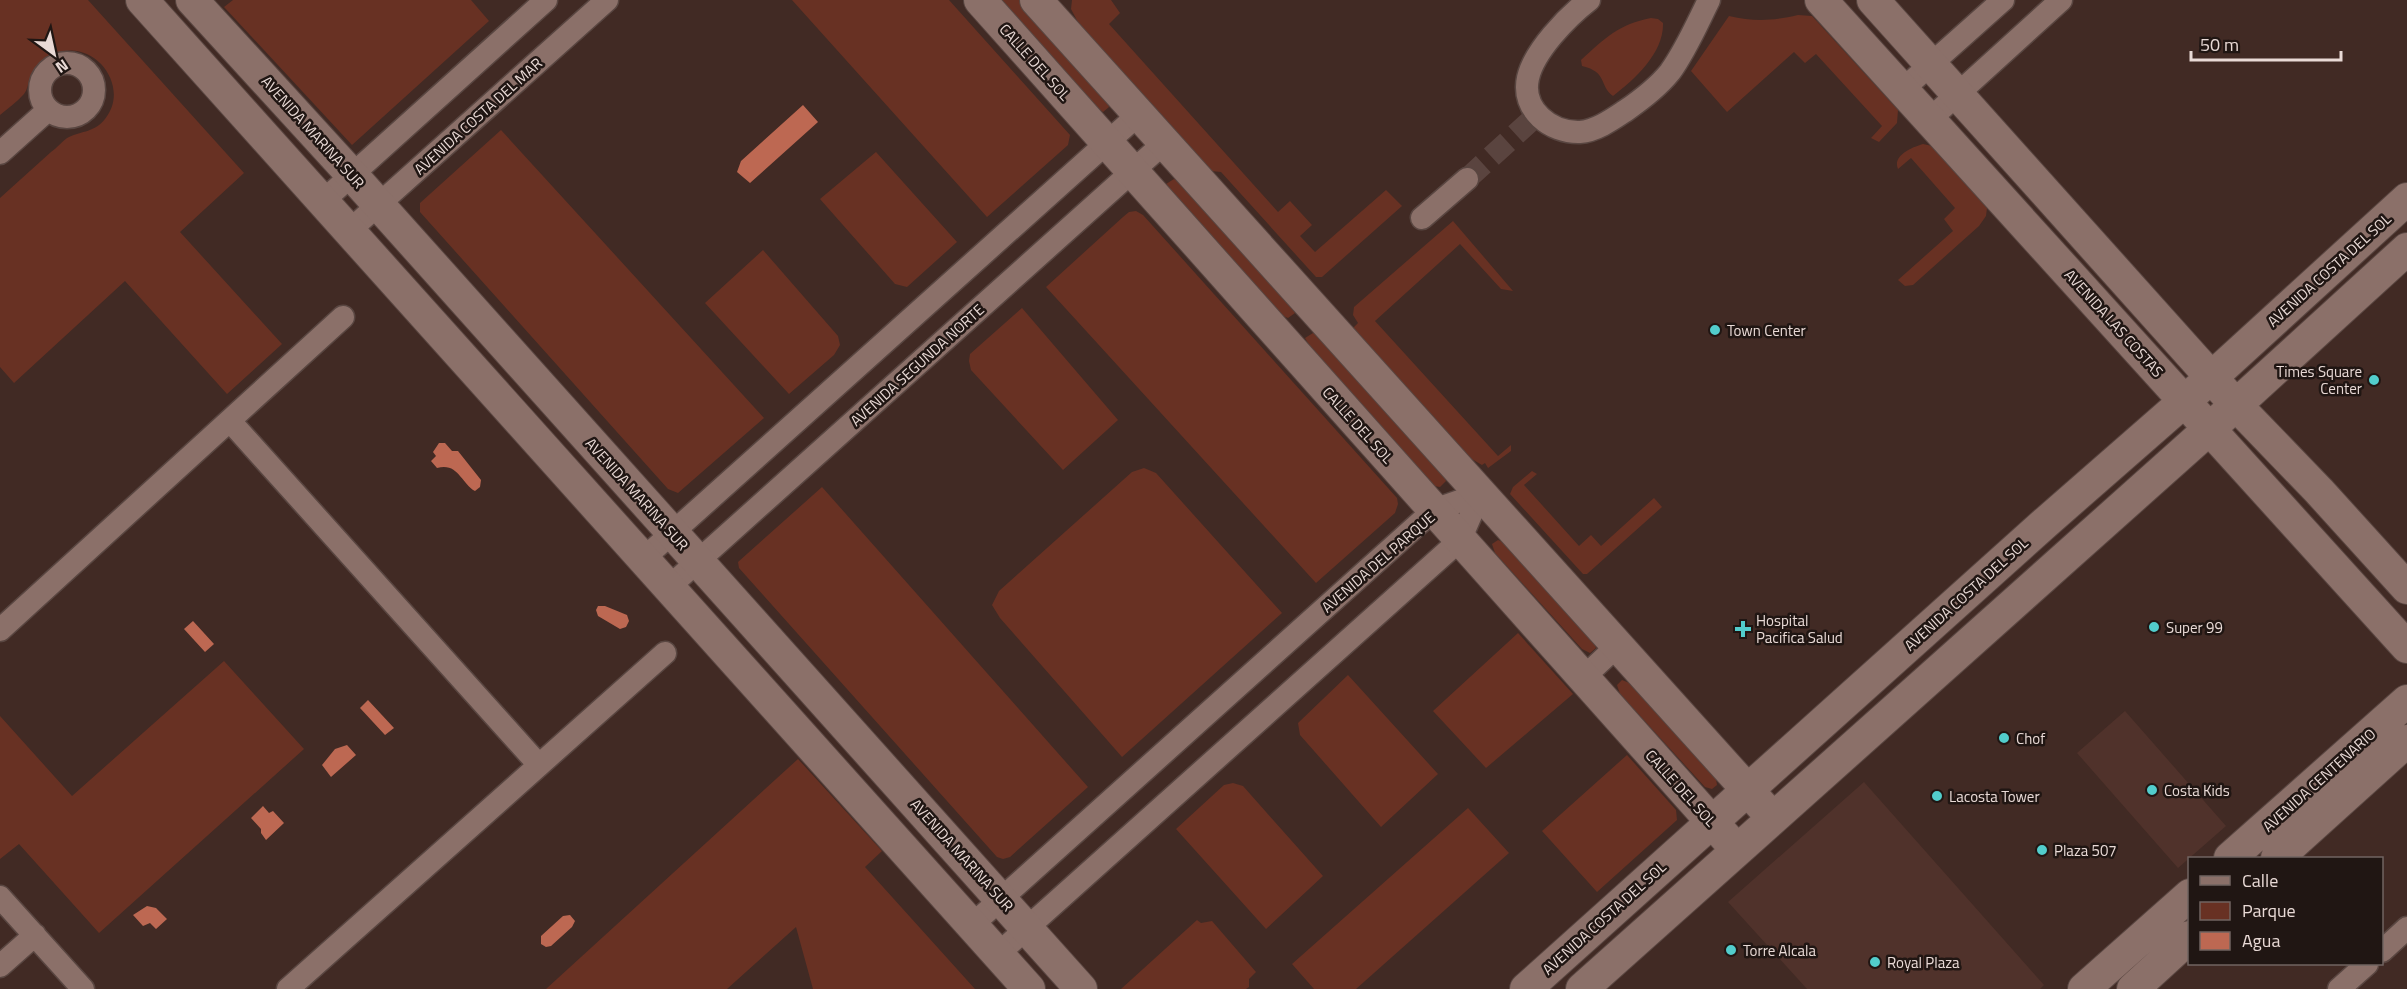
<svg xmlns="http://www.w3.org/2000/svg" width="2407" height="989" font-family="'Titillium Web',sans-serif">
	<style>
		.built { fill: #50322b }
		.green { fill: #683123 }
		.water { fill: #bd6852 }
		.lines { fill: none; stroke-linecap: round; stroke-linejoin: round }
		.street-tunnel { stroke: #5a443f; stroke-width: 22; stroke-dasharray: 22 11; stroke-linecap: butt }
		.street-casing { stroke: #594641; stroke-width: 25 }
		.secondary-casing { stroke: #594641; stroke-width: 34 }
		.street { stroke: #8b7069; stroke-width: 22 }
		.secondary { stroke: #8b7069; stroke-width: 32 }
		.poi-dot { fill: #52cdcc; stroke: #201613; stroke-width: 2 }
		.labels { text-anchor: middle; dominant-baseline: central; stroke-width: 5; stroke-linejoin: round; paint-order: stroke }
		.street-label { font-size: 15px; fill: #e9dad6; stroke: #201613 }
		.poi-label { font-size: 15px; fill: #e9dad6; stroke: #201613; text-anchor: start }
	</style>
	<rect width="100%" height="100%" fill="#412a24"/>
	<path class="built" d="M2125,711L2226,826L2178,868L2077,753Z
		M1864,782L2044,985L2040,989H1807L1728,902Z"/>
	<path class="green" d="M0,0H88L244,173L180,232L282,344L227,394L125,281L14,383L0,367V198C17,183 34,167 51,152C57,148 63,140 69,137C82,131 95,132 105,119C131,87 95,39 57,53C46,57 36,66 31,77C28,82 28,89 24,94C17,102 8,108 0,115Z
		M233,0H471L489,21L352,145L224,7Z
		M792,0H949L1070,135L1068,145L987,217Z
		M998,0H1019L1107,99L1109,107L1103,112L1096,108Z
		M1072,0H1111L1120,13L1109,24L1278,212L1290,201L1312,225L1300,236L1315,252L1386,190L1402,206L1322,277H1316L1221,172L1211,171L1081,28L1071,9Z
		M1798,15L1812,16L1898,110L1897,123L1879,142L1871,138L1882,126L1816,54L1805,63L1794,52L1727,112L1691,71L1729,16C1754,22 1773,21 1798,15Z
		M1651,18L1658,19L1663,23C1664,53 1635,79 1613,96C1599,86 1608,72 1582,66L1581,60C1605,38 1619,24 1651,18Z
		M501,130L764,418L678,493L668,489L420,212V203Z
		M1923,144L1932,146L1987,208L1986,216L1979,226L1913,285L1905,286L1898,280L1953,231L1944,219L1955,208L1911,158L1898,169C1892,155 1913,147 1923,144Z
		M876,152L957,242L907,287L895,284L820,199Z
		M1174,179L1183,183L1292,305L1295,313L1288,318L1281,315L1171,193L1166,184Z
		M1136,211L1143,215L1397,498L1398,504L1395,513L1316,583L1046,287L1123,217L1129,212Z
		M1453,221L1513,291L1501,289L1460,244L1375,321L1498,456L1511,445V451L1488,468L1485,463L1482,465L1470,458L1353,328L1358,323L1353,315L1354,307Z
		M763,250L838,336L840,345L834,355L789,394L705,303Z
		M1022,308L1118,420L1063,470L971,370L969,361L970,354Z
		M1313,333L1322,337L1445,476L1446,481L1440,487L1434,486L1310,347L1305,338Z
		M1144,468L1156,473L1282,613L1122,757L1000,618L992,605L999,591L1132,472Z
		M1532,471L1537,474L1524,485L1579,546L1591,535L1601,546L1654,498L1662,507L1587,574H1583L1510,494L1513,487Z
		M822,487L1088,787L1010,857L1003,859L997,857L739,568L738,562Z
		M1498,540L1507,544L1593,640L1596,648L1590,653L1582,649L1495,553L1492,544Z
		M1518,633L1573,694L1486,768L1433,711Z
		M224,661L304,749L99,933L19,844L0,859V716L72,796Z
		M1348,675L1438,774L1381,827L1300,735L1298,723Z
		M1622,680L1632,684L1716,779L1717,785L1712,789L1705,787L1620,694L1617,685Z
		M1627,755L1676,810L1677,820L1597,892L1542,831Z
		M798,759L882,851L865,867L975,989H813L796,927L727,989H546Z
		M1233,783L1243,786L1323,876L1266,929L1176,829L1224,785Z
		M1468,808L1509,853L1356,989H1314L1292,964Z
		M1197,920L1201,923L1212,921L1256,972L1249,979V987L1246,989H1121Z"/>
	<path class="water" d="M803,105L818,122L750,183L737,172L741,161Z
		M439,443H445L452,451H458L481,480L480,487L475,491C461,483 458,462 437,468L431,461L436,456L433,452Z
		M598,606H605L627,615L629,621L626,627L620,629L598,616L596,610Z
		M193,621L214,644L205,652L184,629Z
		M368,700L394,728L385,735L360,708Z
		M347,745L356,755L331,777L322,765L335,749Z
		M263,806L269,813L273,811L284,823L266,840L261,833V829L251,818Z
		M147,906L156,908L167,919L156,929L150,923L143,926L133,915Z
		M570,915L575,921L572,927L551,946L546,947L541,944V936L563,916Z"/>
	<g class="lines">
		<path class="street-tunnel" d="M1467,179L1537,115"/>
		<g class="street-casing">
			<path id="street" d="M1589,0C1567,17 1534,51 1528,78C1521,110 1551,133 1580,132C1596,131 1613,119 1625,111C1641,100 1658,87 1670,72C1686,50 1697,24 1709,0
				M40 90a27 27 0 1 1 54 0a27 27 0 1 1-54 0Z
				M1902,90L2003,0
				M1929,120L2061,0
				M0,153L48,110
				M323,201L546,0
				M1422,218L1467,179
				M349,231L607,0
				M230,421L539,765
				M643,559L1139,114
				M669,587L1164,143
				M0,630L343,317
				M1583,678L1617,646
				M0,897L83,989
				M972,925L1434,510L1480,494
				M2382,951L2407,928
				M998,954L1460,540L1480,494
				M0,966L35,935
				M288,989L665,653
				M2339,989L2367,964"/>
		</g>
		<g class="secondary-casing">
			<path id="secondary" d="M142,0L1029,989
				M192,0L352,175L1081,989
				M980,0L1737,850
				M1036,0L1762,806
				M1821,0L2407,647
				M1873,0L2236,405L2319,491L2407,588
				M2230,858L2407,701
				M2277,858L2407,741
				M1526,989L2045,523L2212,377L2407,199
				M1582,989L2236,405L2407,249
				M2084,989L2190,895
				M2133,989L2190,937"/>
		</g>
		<use href="#street" class="street"/>
		<use href="#secondary" class="secondary"/>
	</g>
	<g class="poi-dot">
		<circle cx="1715" cy="330" r="6"/>
		<circle cx="2374" cy="380" r="6"/>
		<circle cx="2154" cy="627" r="6"/>
		<path d="M1740 620h6v6h6v6h-6v6h-6v-6h-6v-6h6z"/>
		<circle cx="2004" cy="738" r="6"/>
		<circle cx="2152" cy="790" r="6"/>
		<circle cx="1937" cy="796" r="6"/>
		<circle cx="2042" cy="850" r="6"/>
		<circle cx="1731" cy="950" r="6"/>
		<circle cx="1875" cy="962" r="6"/>
	</g>
	<g class="labels">
		<g class="street-label">
			<text transform="translate(1035 62) rotate(48)">CALLE DEL SOL</text>
			<text transform="translate(478 116) rotate(-42)">AVENIDA COSTA DEL MAR</text>
			<text transform="translate(313 132) rotate(48)">AVENIDA MARINA SUR</text>
			<text transform="translate(2329 270) rotate(-42)">AVENIDA COSTA DEL SOL</text>
			<text transform="translate(2114 323) rotate(48)">AVENIDA LAS COSTAS</text>
			<text transform="translate(917 365) rotate(-42)">AVENIDA SEGUNDA NORTE</text>
			<text transform="translate(1358 425) rotate(48)">CALLE DEL SOL</text>
			<text transform="translate(637 494) rotate(48)">AVENIDA MARINA SUR</text>
			<text transform="translate(1378 562) rotate(-41)">AVENIDA DEL PARQUE</text>
			<text transform="translate(1966 594) rotate(-42)">AVENIDA COSTA DEL SOL</text>
			<text transform="translate(2319 780) rotate(-42)">AVENIDA CENTENARIO</text>
			<text transform="translate(1681 788) rotate(48)">CALLE DEL SOL</text>
			<text transform="translate(962 855) rotate(48)">AVENIDA MARINA SUR</text>
			<text transform="translate(1604 918) rotate(-42)">AVENIDA COSTA DEL SOL</text>
		</g>
		<g class="poi-label">
			<text x="1727" y="330">Town Center</text>
			<text x="2362" y="371" text-anchor="end">Times Square<tspan x="2362" dy="17">Center</tspan></text>
			<text x="1756" y="620">Hospital<tspan x="1756" dy="17">Pacifica Salud</tspan></text>
			<text x="2166" y="627">Super 99</text>
			<text x="2016" y="738">Chof</text>
			<text x="2164" y="790">Costa Kids</text>
			<text x="1949" y="796">Lacosta Tower</text>
			<text x="2054" y="850">Plaza 507</text>
			<text x="1743" y="950">Torre Alcala</text>
			<text x="1887" y="962">Royal Plaza</text>
		</g>
	</g>
	<rect x="2188" y="857" width="195" height="108" fill="#201613" stroke="#706461" stroke-width="1.5"/>
	<rect x="2200" y="876" width="30" height="9" fill="#8b7069" stroke="#706461" stroke-width="1.5"/>
	<text x="2242" y="887" font-size="18" fill="#e9dad6">Calle</text>
	<rect x="2200" y="902" width="30" height="18" fill="#683123" stroke="#706461" stroke-width="1.5"/>
	<text x="2242" y="917" font-size="18" fill="#e9dad6">Parque</text>
	<rect x="2200" y="932" width="30" height="18" fill="#bd6852" stroke="#706461" stroke-width="1.5"/>
	<text x="2242" y="947" font-size="18" fill="#e9dad6">Agua</text>
	<g transform="translate(54 54) rotate(147)" stroke="#201613" stroke-width="4.5" paint-order="stroke">
	<path d="M0-4.5L10 22L0 15L-10 22Z" fill="#e9dad6"/>
	<text y="-9" font-size="16" font-weight="bold" text-anchor="middle" fill="#e9dad6">N</text>
	</g>
	<path d="M2191 51v9h150v-9" fill="none" stroke="#e9dad6" stroke-width="3"/>
	<text x="2200" y="51" font-size="18" fill="#e9dad6" stroke="#201613" stroke-width="4.5" paint-order="stroke">50 m</text>
</svg>
